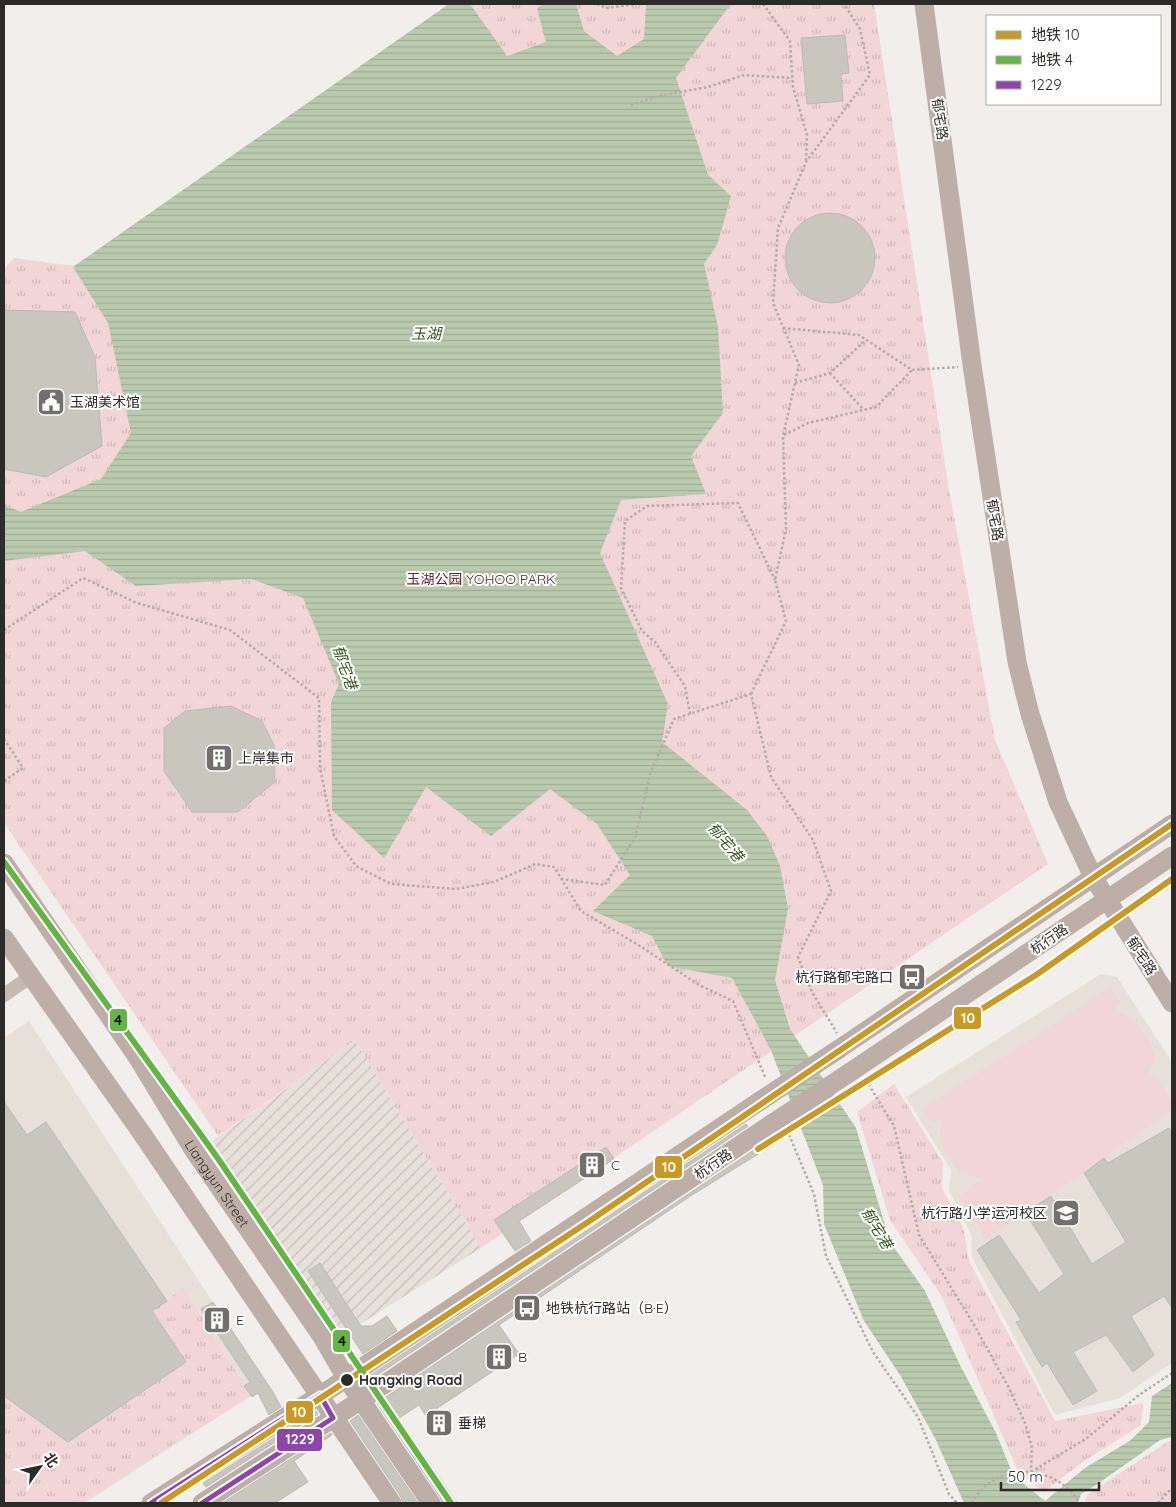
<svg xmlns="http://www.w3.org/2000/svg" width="1176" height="1507" font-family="Quicksand,'Noto Sans SC',sans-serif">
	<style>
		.built { fill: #e7e0d9 }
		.industrial { fill: url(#industrial-furrows) }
		.grass { fill: url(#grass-tufts) }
		.garden { fill: #f2d5d6 }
		.water { fill: url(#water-rules) }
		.building { fill: #c8c6bd; stroke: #bcbab8 }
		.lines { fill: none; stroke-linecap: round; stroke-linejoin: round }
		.path { stroke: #b4aca7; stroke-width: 2.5; stroke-dasharray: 2.5 2.5; stroke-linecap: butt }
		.street { stroke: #c6b9b4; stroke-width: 14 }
		.secondary { stroke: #bdaea8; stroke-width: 19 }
		.secondary-bridge { stroke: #bdaea8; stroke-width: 19 }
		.bus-1-casing { stroke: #fff; stroke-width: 9 }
		.bus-1 { stroke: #8e44ad; stroke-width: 5 }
		.metro-1-casing { stroke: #fff; stroke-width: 10 }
		.metro-2-casing { stroke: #fff; stroke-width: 10 }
		.metro-1 { stroke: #c99921; stroke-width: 6 }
		.metro-2 { stroke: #65b446; stroke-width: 6 }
		.stop-dot { fill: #2d2b29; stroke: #fff; stroke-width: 2 }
		.labels { text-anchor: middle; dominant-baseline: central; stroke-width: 4; stroke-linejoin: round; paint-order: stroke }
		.street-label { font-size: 14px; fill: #2d2b29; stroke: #fff }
		.poi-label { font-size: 14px; fill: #2d2b29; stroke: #fff; text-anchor: start }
		.park-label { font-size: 14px; fill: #61232c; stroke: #fff }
		.stop-label { font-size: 14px; font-weight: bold; fill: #2d2b29; stroke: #fff; text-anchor: start }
		.water-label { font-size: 15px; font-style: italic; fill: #34551f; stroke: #fff }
		.line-badge { stroke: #fff; stroke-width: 2 }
		.badge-label { font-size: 14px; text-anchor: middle; font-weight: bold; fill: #fff }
		.pale-badge-label { font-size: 14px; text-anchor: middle; font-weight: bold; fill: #111 }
	</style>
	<defs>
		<pattern id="industrial-furrows" width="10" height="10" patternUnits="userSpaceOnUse" patternTransform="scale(1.25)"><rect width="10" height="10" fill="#e7e0d9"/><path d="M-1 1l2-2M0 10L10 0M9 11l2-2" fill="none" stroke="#c6c0ba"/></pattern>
		<pattern id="grass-tufts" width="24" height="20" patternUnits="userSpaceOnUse" patternTransform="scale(1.25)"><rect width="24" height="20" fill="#f2d5d6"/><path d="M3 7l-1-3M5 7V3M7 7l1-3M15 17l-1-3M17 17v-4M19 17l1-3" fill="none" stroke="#d0b7b8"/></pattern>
		<pattern id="water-rules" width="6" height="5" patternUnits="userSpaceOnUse" patternTransform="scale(1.25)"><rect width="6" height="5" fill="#b9caae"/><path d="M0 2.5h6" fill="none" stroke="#9fae96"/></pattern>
	</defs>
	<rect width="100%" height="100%" fill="#f1eeeb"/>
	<path class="built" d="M1101,974L1117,977L1172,1062V1363L1120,1398L1055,1415L972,1257L971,1234L949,1191L951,1170L906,1097Z
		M29,1021L267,1385L85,1503H4V1038Z"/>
	<path class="industrial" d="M355,1040L481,1248L338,1338L208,1144Z"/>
	<path class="grass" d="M449,4H874L948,484L995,740L1048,864L481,1248L355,1040L218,1136L4,823V269L14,258L74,266Z
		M894,1084L943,1163L942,1188L963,1227L969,1261L1055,1421L1143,1403L1141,1425L1081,1463L1044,1492L1018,1471L941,1295L890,1220L857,1112Z
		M183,1288L251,1396L79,1503H4V1396L68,1442L152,1311Z
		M1169,1441L1172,1442V1502L1170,1503H1084L1088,1494Z"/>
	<path class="garden" d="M1111,987L1121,1004L1114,1009L1136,1022L1151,1045L1155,1059L1147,1075L1155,1076L1172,1102V1110L986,1239L959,1197L981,1179L960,1172L945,1151L940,1136L941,1118L932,1123L923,1109Z"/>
	<path class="water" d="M449,4H470L507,56L546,42L537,8L544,4H576L584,31L617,56L644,39L646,4H728L730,5L676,78L708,175L731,196L717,245L704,264L718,327L723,413L691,456L706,494L621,500L600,553L668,704L662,742L747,810L767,836L780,866L788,909L775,980L790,1029L856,1128L890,1242L925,1291L960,1365L996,1433L1013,1475L1045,1501L1085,1468L1131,1440L1149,1422L1152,1396L1172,1383V1437L1160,1440L1096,1485L1081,1494L1078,1503H964L936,1440L900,1375L864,1321L824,1224L823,1185L770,1048L732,978L668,966L652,936L593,911L630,875L597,824L550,789L491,836L426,787L384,858L332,810L331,702L339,684L303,598L251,579L136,586L85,551L4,561V505L21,512L101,479L131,433L108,323L73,267Z"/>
	<path class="building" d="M845,35L849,73L841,74L843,101L807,104L801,38Z
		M785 258a45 45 0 1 1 90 0a45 45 0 1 1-90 0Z
		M4,310L75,312L95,357L102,446L46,477L4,469Z
		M231,706L262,721L274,745L275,782L238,812H192L164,771V728L185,711Z
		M4,1102L27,1135L46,1122L167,1301L152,1311L186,1362L68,1442L4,1396Z
		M746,1124L748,1126L364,1384L362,1381Z
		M1169,1128L1172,1134V1308L1164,1296L1131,1316L1154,1355L1133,1372L1106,1335L1073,1352L1097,1391L1073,1405L1047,1363L1042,1367L1016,1322L1021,1320L977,1250L999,1235L1039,1293L1064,1274L1025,1212L1051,1196L1092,1264L1126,1242L1084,1173L1104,1158L1108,1163Z
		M760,1146L763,1151L689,1197L499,1325L519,1354L436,1409L446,1424L437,1430L427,1414L426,1416L419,1405L399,1418L457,1503H442L440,1497L377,1403Z
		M606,1147L614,1159L519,1221L531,1241L515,1251L494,1220Z
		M320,1263L361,1326H372L387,1316L397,1331L363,1354L308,1271Z
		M213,1302L273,1392L281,1407L269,1415L258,1393L252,1397L244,1386L250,1382L201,1309Z
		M316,1411L318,1414L206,1487L203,1483Z
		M358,1415L418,1503H403L401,1497L350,1421Z
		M331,1433L332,1435L294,1461L308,1482L275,1503H222Z"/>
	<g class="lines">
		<path class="path" d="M597,4L607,8L637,4
			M763,4L790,41L793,87L807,135L806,162
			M631,105L662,95L708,87L744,75L792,78
			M783,328L859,335L912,370L958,367
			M830,373L864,410
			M795,383L830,373L866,340
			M784,435L808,423L876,407L912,370
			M4,630L83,578L137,603L230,630L319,698L320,768L334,836L356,866L391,884L456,889L494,882L535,864L554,867L581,911L640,946L699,985L733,1001L766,1079
			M751,694L786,621L775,580L786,529L783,436L799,365L773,303L778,228L806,162L870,75L860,29L844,4
			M690,714L685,686L655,642L642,631L621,588L625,521L647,506L738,503L775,580
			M4,739L23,768L4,781
			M561,879L605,885L635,837L651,771L674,719L751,694L771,777L813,840L831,891L798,957L812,992L837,1033
			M866,1080L894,1126L919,1235L973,1323L1009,1388L1025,1423L1032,1448L1031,1472
			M787,1130L814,1194L826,1256L873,1352L918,1417L949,1494L957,1503
			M1031,1472L1087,1438L1139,1395L1172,1373
			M972,1503C994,1461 1056,1462 1079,1503
			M1158,1503L1172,1488"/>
		<path class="street" d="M4,995L30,977"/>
		<g class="secondary">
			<path d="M924,4L972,365L1017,662L1030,714L1058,802L1093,877L1172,1003"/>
			<path id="s1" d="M4,863L138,1058L193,1149L321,1335L346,1378L431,1503"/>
			<path d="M4,938L143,1135L392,1503"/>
			<path d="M839,1049L1172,824"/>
			<path d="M849,1073L1172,856"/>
			<path d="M151,1503L333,1387L760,1101"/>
			<path d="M202,1503L361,1400L770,1125"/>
		</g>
		<path class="secondary-bridge" d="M760,1101L839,1049
			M770,1125L849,1073"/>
		<g class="bus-1-casing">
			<path id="bus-1" d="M151,1503L320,1395L333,1418L202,1503"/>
		</g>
		<use href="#bus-1" class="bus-1"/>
		<g class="metro-1-casing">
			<path id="metro-1" d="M758,1149L1036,975L1172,879
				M161,1503L588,1222L1172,824"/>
		</g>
		<g class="metro-2-casing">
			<path id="metro-2" d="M4,862L217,1157L451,1503"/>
		</g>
		<use href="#metro-1" class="metro-1"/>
		<use href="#metro-2" class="metro-2"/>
	</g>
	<defs>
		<g id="civic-square" transform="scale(1.4375)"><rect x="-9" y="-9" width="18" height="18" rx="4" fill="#726f6d" stroke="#fff"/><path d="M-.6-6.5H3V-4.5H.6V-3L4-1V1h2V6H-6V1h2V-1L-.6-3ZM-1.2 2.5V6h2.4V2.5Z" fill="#fff"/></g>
		<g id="building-square" transform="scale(1.4375)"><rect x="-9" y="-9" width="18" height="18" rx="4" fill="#726f6d" stroke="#fff"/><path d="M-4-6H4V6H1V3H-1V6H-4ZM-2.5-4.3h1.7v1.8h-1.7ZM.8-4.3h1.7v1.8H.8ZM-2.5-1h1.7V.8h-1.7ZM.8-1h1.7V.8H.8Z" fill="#fff"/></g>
		<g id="bus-square" transform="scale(1.4375)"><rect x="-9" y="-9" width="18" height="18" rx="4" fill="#726f6d" stroke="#fff"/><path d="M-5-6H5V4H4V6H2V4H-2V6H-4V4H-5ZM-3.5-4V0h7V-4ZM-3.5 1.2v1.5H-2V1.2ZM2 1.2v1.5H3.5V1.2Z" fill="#fff"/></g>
		<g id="school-square" transform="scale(1.4375)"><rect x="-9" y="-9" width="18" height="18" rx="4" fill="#726f6d" stroke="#fff"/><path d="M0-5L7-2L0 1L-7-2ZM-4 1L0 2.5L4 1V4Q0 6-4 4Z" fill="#fff"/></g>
	</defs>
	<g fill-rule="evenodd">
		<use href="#civic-square" x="51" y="402"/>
		<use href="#building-square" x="219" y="758"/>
		<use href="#bus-square" x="912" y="977"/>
		<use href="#building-square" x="592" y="1165"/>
		<use href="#school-square" x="1066" y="1213"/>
		<use href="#bus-square" x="527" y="1308"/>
		<use href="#building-square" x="217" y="1320"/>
		<use href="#building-square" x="499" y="1357"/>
		<use href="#building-square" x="439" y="1423"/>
	</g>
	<circle class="stop-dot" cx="347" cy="1380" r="7"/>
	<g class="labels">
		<g class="street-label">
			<text transform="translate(940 119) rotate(82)">郁宅路</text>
			<text transform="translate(995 520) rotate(81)">郁宅路</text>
			<text transform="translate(1049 939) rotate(-34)">杭行路</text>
			<text transform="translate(1142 956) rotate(57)">郁宅路</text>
			<text transform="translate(713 1164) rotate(-34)">杭行路</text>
			<text stroke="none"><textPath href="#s1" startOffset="385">Liangyun Street</textPath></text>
		</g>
		<g class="poi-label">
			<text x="70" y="402">玉湖美术馆</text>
			<text x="238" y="758">上岸集市</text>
			<text x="893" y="977" text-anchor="end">杭行路郁宅路口</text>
			<text x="611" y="1165">C</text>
			<text x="1047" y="1213" text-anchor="end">杭行路小学运河校区</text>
			<text x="546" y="1308">地铁杭行路站（B·E）</text>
			<text x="236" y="1320">E</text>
			<text x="518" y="1357">B</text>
			<text x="458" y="1423">垂梯</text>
		</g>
		<g class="park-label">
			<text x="481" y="579">玉湖公园 YOHOO PARK</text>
		</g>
		<g class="stop-label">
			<text x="359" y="1380">Hangxing Road</text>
		</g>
		<g class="water-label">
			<text x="426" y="333">玉湖</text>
			<text transform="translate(345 667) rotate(71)">郁宅港</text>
			<text transform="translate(726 842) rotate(50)">郁宅港</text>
			<text transform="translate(877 1228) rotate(59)">郁宅港</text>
		</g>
	</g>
	<g class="line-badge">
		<rect x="953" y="1006" width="29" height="24" rx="5" fill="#c99921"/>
		<rect x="109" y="1008" width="19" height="24" rx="5" fill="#65b446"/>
		<rect x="654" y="1155" width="29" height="24" rx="5" fill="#c99921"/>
		<rect x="332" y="1329" width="19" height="24" rx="5" fill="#65b446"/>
		<rect x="285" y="1400" width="29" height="24" rx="5" fill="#c99921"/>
		<rect x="276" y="1428" width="47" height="24" rx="5" fill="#8e44ad"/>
	</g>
	<g class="badge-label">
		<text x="968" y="1023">10</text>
		<text x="669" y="1172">10</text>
		<text x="299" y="1417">10</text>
		<text x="300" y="1444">1229</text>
	</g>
	<g class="pale-badge-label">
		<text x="118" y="1025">4</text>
		<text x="342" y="1346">4</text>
	</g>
	<rect width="1176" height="1507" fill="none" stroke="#2d2b29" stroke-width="10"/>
	<rect x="986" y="15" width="175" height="90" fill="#ffffff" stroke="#abaaa9"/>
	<rect x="996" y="31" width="25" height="8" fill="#c99921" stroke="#abaaa9"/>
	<text x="1031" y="40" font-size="15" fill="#2d2b29">地铁 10</text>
	<rect x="996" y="56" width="25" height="8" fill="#65b446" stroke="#abaaa9"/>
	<text x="1031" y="65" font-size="15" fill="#2d2b29">地铁 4</text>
	<rect x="996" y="81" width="25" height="8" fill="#8e44ad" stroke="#abaaa9"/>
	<text x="1031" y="90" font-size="15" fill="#2d2b29">1229</text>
	<g transform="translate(40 1467) rotate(57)" stroke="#ffffff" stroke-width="4" paint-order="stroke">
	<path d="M0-4L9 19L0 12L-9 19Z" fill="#2d2b29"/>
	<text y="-8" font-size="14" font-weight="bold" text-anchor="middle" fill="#2d2b29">北</text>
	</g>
	<path d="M1001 1482v8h98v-8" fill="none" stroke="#2d2b29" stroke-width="2.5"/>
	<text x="1008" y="1482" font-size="15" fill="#2d2b29" stroke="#ffffff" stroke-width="4" paint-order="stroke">50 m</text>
</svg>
